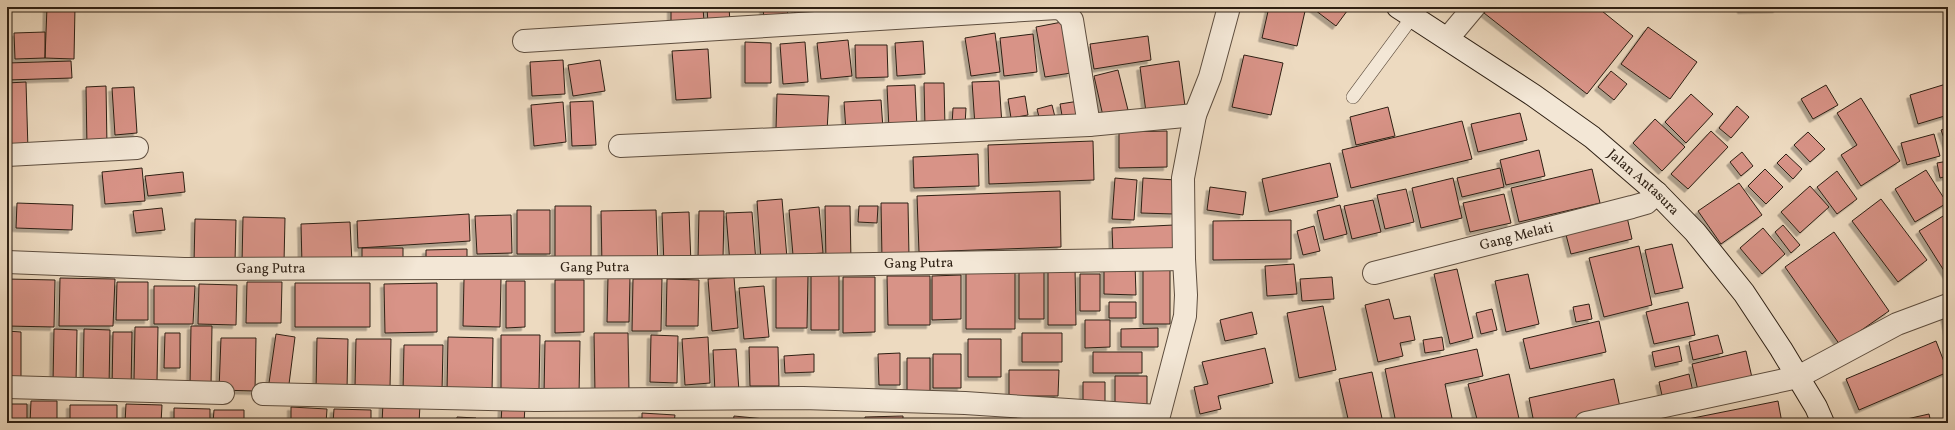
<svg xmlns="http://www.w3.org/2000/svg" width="1955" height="430" font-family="Vollkorn,serif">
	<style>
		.building { fill: #d89387; stroke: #2e2014; filter: url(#shadow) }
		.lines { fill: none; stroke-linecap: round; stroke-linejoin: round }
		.lane-casing { stroke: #5e4e3f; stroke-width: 14 }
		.street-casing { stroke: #5e4e3f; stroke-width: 24 }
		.secondary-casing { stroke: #2e2014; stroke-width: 24 }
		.lane { stroke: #f3e7d6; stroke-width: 13 }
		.street { stroke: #f3e7d6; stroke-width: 22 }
		.secondary { stroke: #f3e7d6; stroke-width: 22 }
		.labels { text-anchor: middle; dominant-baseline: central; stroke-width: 3; stroke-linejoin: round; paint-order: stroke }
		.street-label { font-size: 14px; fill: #2e2014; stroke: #f3e7d6 }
	</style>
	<defs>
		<filter id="shadow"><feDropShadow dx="-3.5" dy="3.5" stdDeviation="0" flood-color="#0004"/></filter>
	</defs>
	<rect width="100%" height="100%" fill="#eddac0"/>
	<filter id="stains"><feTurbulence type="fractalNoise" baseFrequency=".005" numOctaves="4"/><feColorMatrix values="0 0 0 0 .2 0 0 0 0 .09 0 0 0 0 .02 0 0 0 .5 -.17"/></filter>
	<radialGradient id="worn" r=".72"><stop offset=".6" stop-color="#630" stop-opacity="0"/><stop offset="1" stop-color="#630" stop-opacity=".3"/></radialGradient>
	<path class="building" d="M47,7H75L74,59L45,58Z
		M671,7H703L704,22L671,23Z
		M707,7H729L730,23L708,24Z
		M763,7H787L788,17L764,20Z
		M795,7H816V20H795Z
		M827,7H870L871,13L828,16Z
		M1269,7H1306L1297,46L1262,38Z
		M1311,7H1350L1336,26Z
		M1489,7H1597L1633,36L1587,94L1484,13Z
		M1741,7H1777V9L1741,10Z
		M1062,22L1071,73L1045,77L1036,27Z
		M1648,27L1697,62L1670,99L1621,64Z
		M45,32V58L15,59L14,33Z
		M995,33L1000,72L971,76L965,38Z
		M1033,34L1037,72L1004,76L1000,38Z
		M1148,36L1151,60L1094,69L1090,44Z
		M848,40L852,76L821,79L817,43Z
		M923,41L925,74L897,76L895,43Z
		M745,42L771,43V83H745Z
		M805,42L808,82L783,84L780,44Z
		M855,45H887L888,77L856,78Z
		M708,49L711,98L676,100L672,51Z
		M1244,55L1283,63L1271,115L1232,107Z
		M563,60L565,94L532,96L530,62Z
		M600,60L605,91L573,96L568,65Z
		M71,61L72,78L7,80V63Z
		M1179,61L1185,106L1146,112L1140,67Z
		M1118,70L1128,110L1103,116L1094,76Z
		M1611,71L1627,84L1614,100L1598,87Z
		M999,81L1002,125L975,126L972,82Z
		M26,82L28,150H7V83Z
		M924,83H944L945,127H925Z
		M1946,84L1948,115L1918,124L1910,95Z
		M915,85L917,128L889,129L887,86Z
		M1826,85L1838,105L1813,119L1801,99Z
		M106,86L107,146L87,147L86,87Z
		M134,87L137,133L115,135L112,88Z
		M777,94L829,96L827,131L776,129Z
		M1691,94L1713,114L1686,143L1665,122Z
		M1025,96L1028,115L1011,118L1008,99Z
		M1861,98L1900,161L1861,186L1841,155L1857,145L1837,113Z
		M881,100L883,129L846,131L844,102Z
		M593,101L596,145L572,146L570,102Z
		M1079,101L1082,119L1063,121L1060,104Z
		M563,102L566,142L534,146L531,105Z
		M1052,105L1055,117L1040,121L1037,109Z
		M1737,106L1749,117L1731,138L1719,128Z
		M1388,107L1395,136L1356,145L1350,117Z
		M953,108H966L965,125H952Z
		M1520,113L1527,140L1478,152L1471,124Z
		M1655,119L1685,147L1662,171L1633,143Z
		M1462,121L1472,159L1351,188L1342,150Z
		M1948,128V149L1941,130Z
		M1167,131V167L1119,168V132Z
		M1711,131L1728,147L1688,189L1671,174Z
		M1808,132L1825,149L1810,162L1794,145Z
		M1934,134L1940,156L1907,165L1901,143Z
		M1093,141L1094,180L989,184L988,145Z
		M1539,150L1545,176L1506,185L1500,160Z
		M1742,152L1753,166L1741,176L1730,162Z
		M978,154L979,186L914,188L913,157Z
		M1786,154L1802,169L1793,179L1777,163Z
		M1948,161V176L1940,178L1937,163Z
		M1330,163L1338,197L1269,212L1262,179Z
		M142,168L145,201L105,204L102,172Z
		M1500,168L1504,187L1462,197L1457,178Z
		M7,169H11L10,200H7Z
		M1592,169L1600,203L1519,222L1511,188Z
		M1765,169L1783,187L1766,204L1748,186Z
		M1926,170L1947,203L1915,222L1895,189Z
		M1837,171L1857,199L1837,214L1817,187Z
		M183,172L185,192L148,196L145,176Z
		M1115,178L1137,180L1134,220L1112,219Z
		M1143,178L1176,180L1174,214L1141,213Z
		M1453,178L1462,218L1421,228L1412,188Z
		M1739,183L1762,215L1721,244L1698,211Z
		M1810,186L1829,207L1800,233L1781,212Z
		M1210,187L1246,192L1243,215L1207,210Z
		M1406,189L1414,222L1385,229L1377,195Z
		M1060,191L1061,247L919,252L917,196Z
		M1504,194L1511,223L1470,232L1463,203Z
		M782,199L787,258L761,260L757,201Z
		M1881,199L1927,260L1898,282L1852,221Z
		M1373,200L1381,232L1352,239L1344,206Z
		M17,203L73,205L72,230L16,228Z
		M881,203H908L909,257L882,258Z
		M1340,205L1347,234L1324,240L1317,211Z
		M555,206H591V260H555Z
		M825,206H850L851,261H826Z
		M859,206H878L877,223L858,222Z
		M819,207L823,253L793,255L789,210Z
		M162,208L165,230L136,233L133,211Z
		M517,210H550V254H517Z
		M656,210L658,265L602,266L601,211Z
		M699,211H724L723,260H698Z
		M689,212L691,264L664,265L662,213Z
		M752,212L756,262L730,264L726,213Z
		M1948,213V277L1919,231Z
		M469,214L470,241L358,248L357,221Z
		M511,215L512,253L477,254L475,216Z
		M243,217L285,218L284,263H242Z
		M1627,217L1632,239L1571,254L1565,231Z
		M195,219L236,220L235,263H194Z
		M1291,220V259L1213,260V221Z
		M350,222L352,263L302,265L301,224Z
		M1174,225L1175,252L1113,255L1112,228Z
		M1783,225L1800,245L1791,253L1775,232Z
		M1314,226L1320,251L1303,255L1297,231Z
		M1763,228L1785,254L1762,274L1740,248Z
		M1834,232L1889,311L1840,345L1785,267Z
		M1672,244L1683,288L1655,294L1645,250Z
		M1639,246L1652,305L1604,317L1589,258Z
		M362,248H403V264L362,265Z
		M467,249V264H426V250Z
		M1104,264H1135L1136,295L1104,294Z
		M1294,264L1297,294L1267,296L1265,266Z
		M1170,266V324H1143V267Z
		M1075,267L1076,325H1048V268Z
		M1457,269L1473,338L1450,344L1434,274Z
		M966,271H1015V329H966Z
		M1019,271H1044V319H1019Z
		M811,273H839V330H811Z
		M1080,274H1100V311H1080Z
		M1528,274L1539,324L1506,332L1495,281Z
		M808,275L807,328H776V276Z
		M961,275V319L932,320V276Z
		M887,276H930V325H888Z
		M608,277H630L629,322H607Z
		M734,277L738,328L712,331L708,279Z
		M843,277H875V332L843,333Z
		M1332,277L1334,299L1302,301L1300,279Z
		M60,278L115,279L113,326H59Z
		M7,279L55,280L54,327L7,326Z
		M464,279H501L500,327L463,326Z
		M633,279H662L661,331H632Z
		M667,279L699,280L698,326H666Z
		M555,280H584V332L555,333Z
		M506,281H525V327L506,328Z
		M117,282H148V320H116Z
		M247,282H282L281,323H246Z
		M295,283H370V327H295Z
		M437,283V332L385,333L384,284Z
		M199,284L237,285L236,325L198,324Z
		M154,286H195L193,324H154Z
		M764,286L769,337L744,339L739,288Z
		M1389,299L1394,319L1410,316L1415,340L1400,343L1403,356L1378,362L1365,305Z
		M1109,302H1136V318H1109Z
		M1688,302L1695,335L1654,344L1646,312Z
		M1589,304L1592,319L1576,322L1573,307Z
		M1323,306L1336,370L1299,378L1287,313Z
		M1492,309L1497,330L1481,334L1476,313Z
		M1252,312L1257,334L1225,341L1220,320Z
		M1948,314V335L1944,315Z
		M1085,320H1110V347L1085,348Z
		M1599,321L1606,352L1530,369L1523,339Z
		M191,326H212L211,387L190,386Z
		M135,327H158L157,381L134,380Z
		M1158,328V347H1121V329Z
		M54,329L77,330L76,383L53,382Z
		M84,329L110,330L109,387L83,386Z
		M7,331L21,332V382L7,381Z
		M113,332H132L131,389L112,388Z
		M165,333H180V368H164Z
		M594,333H628L629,392L595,393Z
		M1022,333H1062V362H1022Z
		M276,334L295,337L288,392L268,390Z
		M501,335H540L539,391H501Z
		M651,335L678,336L677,383L650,382Z
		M1718,335L1723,353L1693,360L1689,342Z
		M448,337L493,338L492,393L447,392Z
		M708,337L710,383L685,385L682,339Z
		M1442,337L1444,350L1425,353L1423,340Z
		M221,338H256L255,391L219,390Z
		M317,338L348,339L347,390H316Z
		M356,339H391L390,388L355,387Z
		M968,339H1001V377H968Z
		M545,341H580L579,395L544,394Z
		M1936,341L1948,372L1859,410L1846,379Z
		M404,345H443L442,392H403Z
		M1679,346L1682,361L1655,367L1652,352Z
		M749,347H778L779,386H750Z
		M1265,348L1273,383L1218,396L1221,409L1200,414L1194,387L1208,384L1202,362Z
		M736,349L739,391L715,392L713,350Z
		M1477,349L1483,376L1445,384L1453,423H1396L1385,369Z
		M1746,351L1753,382L1699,395L1692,364Z
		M1093,352H1142V373H1093Z
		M900,353V385H879L878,354Z
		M814,354V372L785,373L784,356Z
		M933,354H961V388H933Z
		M907,358H930V394H907Z
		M1009,370H1059L1058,396H1009Z
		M1372,372L1383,423H1349L1339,379Z
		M1509,374L1520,423H1478L1468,384Z
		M1689,374L1694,396L1664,404L1659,382Z
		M1115,376H1147V407H1115Z
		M1614,379L1621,412L1572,423H1534L1529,398Z
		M1083,382H1105V405H1083Z
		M31,401H57V423H30Z
		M1778,401L1782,423H1668Z
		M383,403L420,405L419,423H382Z
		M7,404H27V423H7Z
		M126,404L162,405L161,423H125Z
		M70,405H117V423H70Z
		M502,405L525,406L524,423H501Z
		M291,407L327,409L326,423H291Z
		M174,408L210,409V423H174Z
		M334,409L371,410V423H333Z
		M214,410H244V423H213Z
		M642,413L675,415L674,423H642Z
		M1929,414L1931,423H1889Z
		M734,416L775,420V423H733Z
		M903,416V423H865V417Z
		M457,417L476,418V423H456Z
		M280,421V423H252V422Z
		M939,422L984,423H939Z"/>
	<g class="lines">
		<g class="lane-casing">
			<path id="lane" d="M1353,97L1413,16"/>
		</g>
		<g class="street-casing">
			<g id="street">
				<path d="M1448,38L1474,7"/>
				<path d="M524,41L1057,8L1063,10L1072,20L1089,125"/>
				<path d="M620,146L1089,125L1195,115"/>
				<path d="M7,155L137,148"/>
				<path id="s1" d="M7,262L184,269L689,267L1184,259"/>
				<path id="s2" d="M1374,273L1632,207L1646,203L1657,193"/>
				<path d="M7,387L223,393"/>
				<path d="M263,394L535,400L803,398L965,403L1158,416"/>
				<path d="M1157,423L1185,316L1186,295L1184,259L1183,178L1195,115L1210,77L1229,7"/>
				<path d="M1586,423L1798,377L1897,324L1948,305"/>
			</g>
		</g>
		<g class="secondary-casing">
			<g id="secondary">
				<path id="s3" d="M1398,7L1533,95L1592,137L1657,193L1695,232L1744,293L1781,349L1816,407L1823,423"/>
			</g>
		</g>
		<use href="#lane" class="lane"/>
		<use href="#street" class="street"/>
		<use href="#secondary" class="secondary"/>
	</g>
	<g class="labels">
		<g class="street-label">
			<text stroke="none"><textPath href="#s3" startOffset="302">Jalan Antasura</textPath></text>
			<text stroke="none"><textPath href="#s2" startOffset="147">Gang Melati</textPath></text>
			<text stroke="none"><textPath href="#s1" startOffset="912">Gang Putra</textPath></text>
			<text stroke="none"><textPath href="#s1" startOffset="588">Gang Putra</textPath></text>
			<text stroke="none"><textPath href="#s1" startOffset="264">Gang Putra</textPath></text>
		</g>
	</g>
	<rect width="1955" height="430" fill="none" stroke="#eddac0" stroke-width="24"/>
	<rect x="8" y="8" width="1939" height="414" fill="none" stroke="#2e2014" stroke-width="2"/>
	<rect x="12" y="12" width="1931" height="406" fill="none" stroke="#2e2014"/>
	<rect width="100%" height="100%" filter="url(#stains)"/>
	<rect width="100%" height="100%" fill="url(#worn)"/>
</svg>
